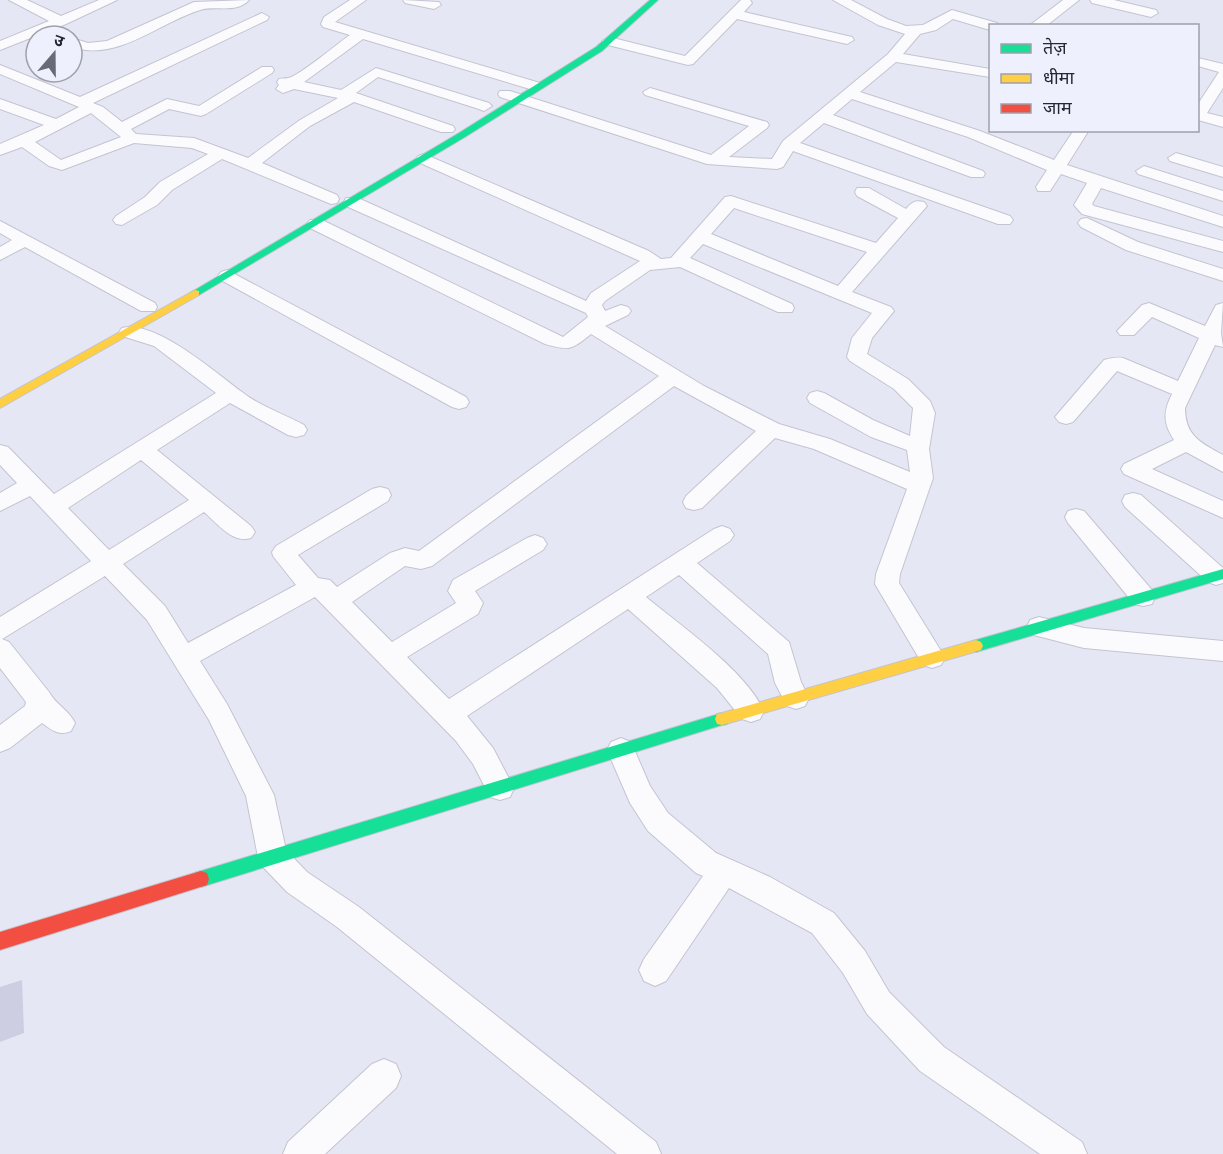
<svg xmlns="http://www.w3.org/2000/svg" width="1223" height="1154" font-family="Signika,'Noto Sans Devanagari',sans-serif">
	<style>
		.building { fill: #cdcee2 }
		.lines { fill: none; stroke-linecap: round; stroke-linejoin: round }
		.street-casing { stroke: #c3c4d0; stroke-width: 2 }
		.fast-casing { stroke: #c3c4d0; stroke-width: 2 }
		.slow-casing { stroke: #c3c4d0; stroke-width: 2 }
		.jam-casing { stroke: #c3c4d0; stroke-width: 2 }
		.street { fill: #fbfbfe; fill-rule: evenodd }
		.fast { fill: #16e098; fill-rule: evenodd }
		.slow { fill: #ffcf43; fill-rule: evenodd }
		.jam { fill: #f24e42; fill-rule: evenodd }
	</style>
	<rect width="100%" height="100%" fill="#e6e7f5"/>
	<path class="building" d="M22,980L24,1033L0,1042V987Z"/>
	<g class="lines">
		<g class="street-casing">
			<path id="street" d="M9,0H27L61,16L99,0H117L66,24L0,50V41L49,21Z
				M249,0C236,14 216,5 200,10C158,23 118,62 72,47V38L88,43L107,41L194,2Z
				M350,0H366L335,22L540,83L542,86L540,89H530L363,39L304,82L341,90L376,68L489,103L492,106L484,111L479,109L378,77L356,93L453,126L455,129L453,132H441L354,102L310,126L262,163L337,195L339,199L337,203L331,204L222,159L172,190L157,205L122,225L116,224L113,220L116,216L145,197L160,182L208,154L192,148L134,143L62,170L49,166L22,147L0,155V144L44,125L0,109V99L56,119L79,107L0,74V65L80,97L262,13L269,17L267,20L93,103L103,107L122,122L167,99L199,106L262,67H272L274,70L272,73L206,114L201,116L169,109L131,129L136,134L194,138L248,158L300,120L338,98L294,89L283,93L276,89L279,85L277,82L279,79C282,78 285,79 288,78C298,77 338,43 350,35L323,27L321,24L324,17ZM91,113L121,137L61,160L35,142Z
				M403,0L439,2L441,5L434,9L405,3Z
				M741,0H750L752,3L744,12L852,37L854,40L847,44L737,19L693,64L688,65L604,44L602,41L609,37L685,56Z
				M833,0H851L887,19L906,26L923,25L952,10L997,23L999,26H990V30L953,19L936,30L920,34L903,54L990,69V77L896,62L860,92L980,131L1054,160L1074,130H1089L1067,165L1223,216V227L1101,188L1092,204L1094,206L1223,241V252L1082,214L1074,205L1087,183L1061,174L1050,191H1038L1036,187L1047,170L968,137L852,99L833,115L983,171L985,174L983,177H971L824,123L800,143L1010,216L1013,220L1010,224H998L793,151L783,167L777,169L707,164L500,97L498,94L500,91H510L711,155L749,126L645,95L643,92L650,88L767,122L769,125L767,128L729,157L772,159L783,141L888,54L905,34L878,25Z
				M1063,0H1079L1046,26H1029Z
				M1090,0H1114L1156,10L1158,13L1151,17L1092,3Z
				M1198,58L1223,64V88L1207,113L1223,117V127L1198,120V104L1219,72L1198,66Z
				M1176,153L1223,167V177L1170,161L1168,158Z
				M424,154L649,251L661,259L671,258L725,197L731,196L876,243L898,218L857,196L855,192L857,188H869L906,209C912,202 915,200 924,202L927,206L852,292L891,307L894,311L872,338L867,354L908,379L930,401L935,413L929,449L933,478L900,574L899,583L941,651L945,658L941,665L932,668L923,665L875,584L876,574L907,489L814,449L775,438L702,508L694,510L686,508L683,502L686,496L756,431L674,386L432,566L421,569L405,566L352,602L392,642L456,603L448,591L453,580L527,538L535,535L543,538L547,544L543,550L475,591L483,603L478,614L407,657L449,699L714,529L722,526L730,529L734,535L730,541L697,563L789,642L801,682L809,698L805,706L796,709L787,706L775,683L768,654L679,575L646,597C682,627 744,669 764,711L760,719L751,722L742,719L717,688L628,609L467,716L493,748L514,788L510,797L500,800L490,797L473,764L456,741L315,597L200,661L227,704L274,795L286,850L307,872L359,907L656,1142L661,1154H617L337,927L287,892L263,867L258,857L246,796L209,720L147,620L105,576L2,639L9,642L49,692C56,705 69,710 75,723L71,731C59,736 53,731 42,723L10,748L0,752V725L25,706L26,702L0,668V617L91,561L30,496L0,511V493L17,483L0,465V445L8,447L54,494L216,393L154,346L122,336L119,332L122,328C155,319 216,373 242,392C259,406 284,414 304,425L307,430L304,435L296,437L288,435L230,403L157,450L251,526L255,532L251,538C233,544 218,524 204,512L123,564L165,606L188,643L296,585L273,556L272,552L276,546L372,489L380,487L388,489L391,495L388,501L298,555L318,578L330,580L337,587L390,553L405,548L419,551L659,376L591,334C571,350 570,351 545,344L310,228L307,224L310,220H322L563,337L588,317L586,313L346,206L344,202L346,198H358L586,301L591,293L640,261L418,162L416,159L418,156ZM734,208L867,252L838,286L711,234ZM703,244L872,313L852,338L847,357L850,361L894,389L913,408L910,436L873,420L824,393L817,391L810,393L807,398L810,403L871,437L907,450L910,472L830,439L779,424L704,386L605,326L628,315L631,311L628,307L621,305L605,311L602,305L605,301L650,270L680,267L778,312H792L794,308L792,304L690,258ZM141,460L189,500L109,550L68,508Z
				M1144,166L1223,191V201L1138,174L1136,171Z
				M1087,218L1138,242L1223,269V281L1126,250L1081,227L1078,223L1081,219Z
				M0,221L155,303L157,307L155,311H141L25,247L0,260V247L12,240L0,233Z
				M227,270L466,397L469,402L466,407L459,409L452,407L221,280L218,276L221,272Z
				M1149,303L1205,326L1216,305L1223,303L1221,333L1223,347L1215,345L1185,408C1185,436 1201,443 1223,455V472L1186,452L1152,469L1223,501V518L1124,474L1121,469L1124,464L1174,440C1163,423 1163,412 1172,394L1117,371L1073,422L1066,424L1059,422L1055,417L1104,360C1111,358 1116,357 1123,358L1178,381L1199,338L1152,317L1134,335H1120L1117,331L1142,305Z
				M1133,493L1141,495L1223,568V583L1216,585L1208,582L1125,507L1122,501L1125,495Z
				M1076,509L1084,511L1152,590L1155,597L1152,604L1143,606L1134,604L1068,523L1065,517L1068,511Z
				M1039,617L1084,628L1223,641V661L1084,648L1030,634L1027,627L1030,620Z
				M621,738L631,742L650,786L668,813L716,853L770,877L834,913L865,951L889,992L944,1047L1082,1142L1087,1154H1040L920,1071L867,1014L843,973L812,933L729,888L666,981L655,986L644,981L639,970L644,959L703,876L696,873L648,831L630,803L607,750L611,742Z
				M384,1059L396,1064L401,1076L396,1088L325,1154H283L288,1142L372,1064Z"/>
		</g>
		<g class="fast-casing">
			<path id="fast" d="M650,0H658L602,51L465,137L199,295H191L190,293L459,133L596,47Z
				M1223,569V579L976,652L971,650L969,646L971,642L976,640Z
				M722,713L727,714L729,719L727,724L722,725L201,887L195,885L193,879L195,873L201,871Z"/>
		</g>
		<g class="slow-casing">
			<path id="slow" d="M195,290L199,291V295L0,408V399Z
				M976,640L981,642L983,646L981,650L722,725L717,724L715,719L717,714L722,713Z"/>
		</g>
		<g class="jam-casing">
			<path id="jam" d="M201,871L207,873L209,879L207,885L0,950V932Z"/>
		</g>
		<use href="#street" class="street"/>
		<use href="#fast" class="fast"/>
		<use href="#slow" class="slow"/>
		<use href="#jam" class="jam"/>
	</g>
	<rect x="989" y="24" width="210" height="108" fill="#eff0fd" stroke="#9fa0ac" stroke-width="1.5"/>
	<rect x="1001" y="44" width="30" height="9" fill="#16e098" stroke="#9fa0ac" stroke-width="1.5"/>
	<text x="1043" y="54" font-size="18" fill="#262732">तेज़</text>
	<rect x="1001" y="74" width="30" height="9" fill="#ffcf43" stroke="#9fa0ac" stroke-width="1.5"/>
	<text x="1043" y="84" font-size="18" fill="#262732">धीमा</text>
	<rect x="1001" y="104" width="30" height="9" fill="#f24e42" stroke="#9fa0ac" stroke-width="1.5"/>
	<text x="1043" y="114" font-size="18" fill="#262732">जाम</text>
	<g transform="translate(54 54) rotate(20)"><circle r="28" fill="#eff0fd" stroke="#9fa0ac" stroke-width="1.5"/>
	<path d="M0-4.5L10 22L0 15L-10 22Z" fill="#696a76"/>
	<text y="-9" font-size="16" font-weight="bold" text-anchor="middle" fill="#262732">उ</text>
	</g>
</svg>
